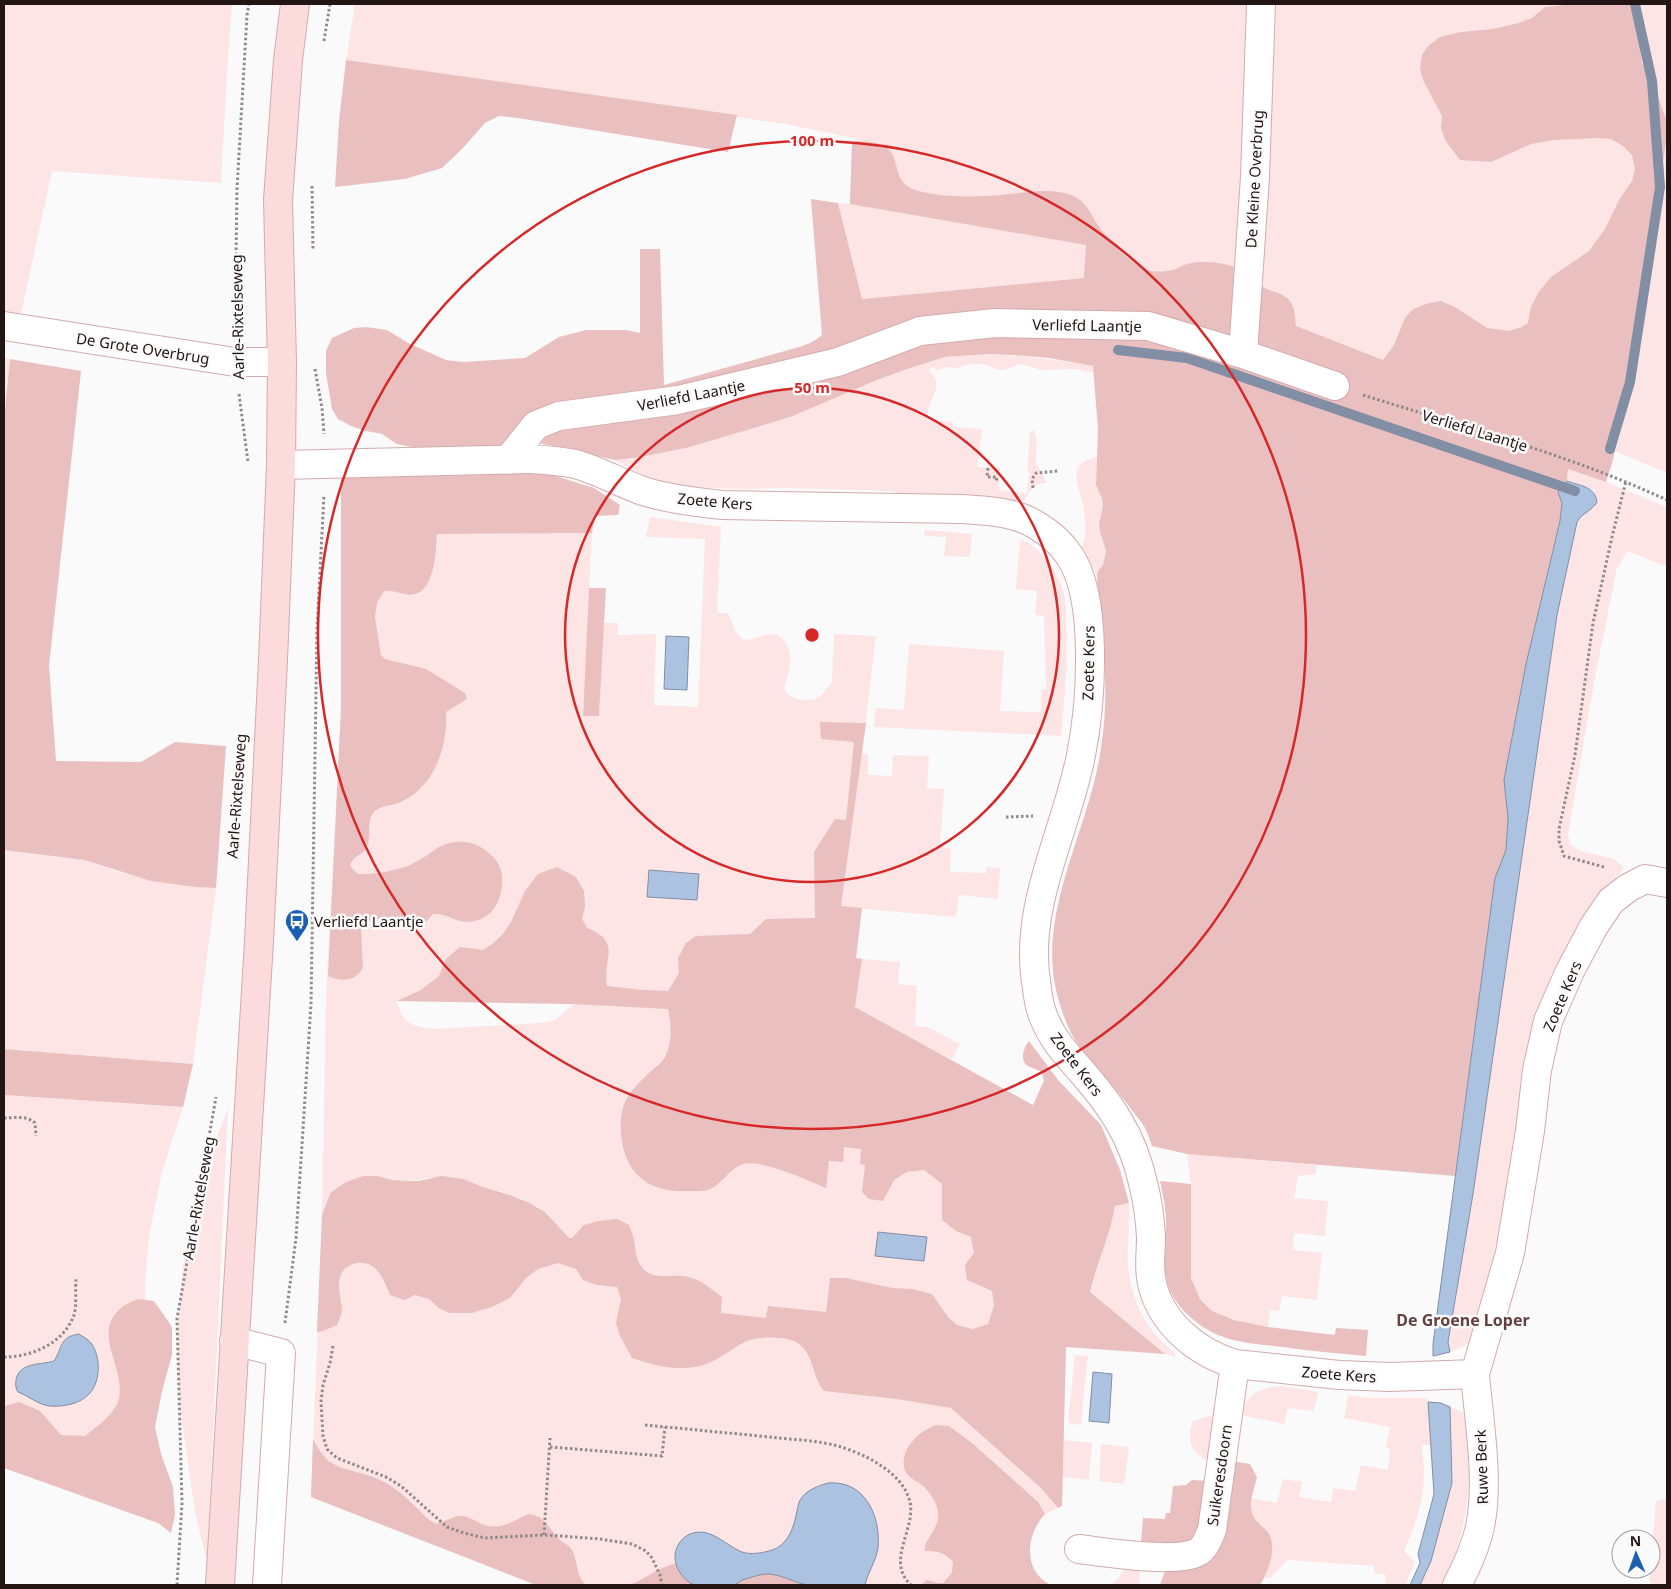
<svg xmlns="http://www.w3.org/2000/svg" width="1671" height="1589" font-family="'Noto Sans',sans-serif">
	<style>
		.green { fill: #fde5e5; fill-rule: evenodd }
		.forest { fill: #eabfbf }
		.water { fill: #abc2e1; stroke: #828ea4 }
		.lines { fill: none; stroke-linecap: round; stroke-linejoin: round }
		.stream { stroke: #828ea4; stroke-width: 10 }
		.street-casing { stroke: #d4aaaa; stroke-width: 30 }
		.secondary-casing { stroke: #d4aaaa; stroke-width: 30 }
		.path { stroke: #918a8a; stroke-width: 3; stroke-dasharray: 2.5 2.5; stroke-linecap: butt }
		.street { stroke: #fff; stroke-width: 28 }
		.secondary { stroke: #fcdbdd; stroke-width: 28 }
		.ring { fill: none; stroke: #d62828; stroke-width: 2.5 }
		.labels { text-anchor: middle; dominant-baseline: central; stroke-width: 5; stroke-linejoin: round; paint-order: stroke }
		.street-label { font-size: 15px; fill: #241515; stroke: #fafafa }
		.poi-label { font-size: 15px; fill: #241515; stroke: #fafafa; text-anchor: start }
		.neighbourhood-label { font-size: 16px; font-weight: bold; fill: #644041; stroke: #fafafa }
		.centre { fill: #d62828; stroke: #fafafa; stroke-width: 2.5 }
		.ring-label { font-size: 15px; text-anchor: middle; font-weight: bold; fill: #d62828; stroke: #fafafa; stroke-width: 5; stroke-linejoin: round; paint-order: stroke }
	</style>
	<rect width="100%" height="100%" fill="#fafafa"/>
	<path class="green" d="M4,4H232L227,72L221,183L52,171L20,319L4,316Z
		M355,4H1667V473L1601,445L1084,278L862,299L838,203L850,204L852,142L859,139L785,124L346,60Z
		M984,354C1021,355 1056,360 1093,366L1094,373L1075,369L1042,370L1021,364L1004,370H1000L984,364H970L958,368L947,367L938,370L932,367L929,370C949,388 922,401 929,420L953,422V427L982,429L977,467L1000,468L999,490L1027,494L1029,472L1027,471L1030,432L1034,430L1037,444L1036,463L1047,483C1027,483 1032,497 1019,503L910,496L890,491L864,490L783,488L743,489L708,488L674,484L644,476L615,460L641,457L686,448L793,416L877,380L907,369L945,357Z
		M4,358L10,359L4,421Z
		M1097,457L1096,485L1102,499L1103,506L1100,518V532L1106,551L1103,565L1098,571L1097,575L1082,548C1087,534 1085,519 1083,505C1079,484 1065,464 1097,457Z
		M1568,469L1606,482L1667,507V567L1628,551L1617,568L1596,672L1568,834L1570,844L1580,851L1614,859L1624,868L1603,895L1553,979L1509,1202L1468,1344L1450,1352L1448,1342L1473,1194L1557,615L1577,522L1580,516L1594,507L1593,490L1567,481Z
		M650,517L721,527L717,613H728C732,620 733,628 738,634C748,650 767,626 780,637C792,646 792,662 788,675C787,679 783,685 785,690C789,701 810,702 819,697C824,693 828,687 832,682L834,634L876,636L862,753L868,755V775L892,776L893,755L929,756L927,788L944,789L940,847L951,848L950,872L986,873V867L1000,868L998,899L959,895L956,917L841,907L826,1016L1066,1337L1063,1440L1092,1443L1089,1480L1063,1477L1062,1506C1054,1510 1045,1513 1039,1520C1024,1541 1027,1574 1051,1585H536L311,1497L322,1215L326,999L341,709L426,669C413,667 390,666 381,655L375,617L377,603L384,591L391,590L405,594L431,577L436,549L437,534L592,533L583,716L599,715L604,623H618V635L656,634L654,705L698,707L705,539L646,537ZM397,1001L572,1004L573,1005L555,1020L541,1023L432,1029C411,1026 402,1023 397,1001ZM363,1176C368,1176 373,1176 378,1176C387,1177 395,1181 405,1181C414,1182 423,1177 431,1178C460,1181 524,1193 545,1212C548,1215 550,1218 552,1221L346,1182Z
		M925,530L972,534L970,557L944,556L946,537L924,536Z
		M1020,540C1030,542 1036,548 1042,555C1051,563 1058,576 1062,587C1066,598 1066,610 1066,622C1068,660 1065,698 1061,736L874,727L876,708L904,710L909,644L1004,651L1000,711L1041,712V689H1046L1044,616L1035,615L1037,591L1016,589Z
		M4,850L84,860L121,873L196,887L216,888L193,1064L4,1049Z
		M862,959L900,962L898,984L917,986L915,1026L928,1027L960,1044L951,1060L855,1007Z
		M4,1095L183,1107L162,1172L150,1232L145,1280L148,1421L158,1523L4,1468Z
		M228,1109L207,1561L195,1513L179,1399L178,1326L183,1267L209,1156Z
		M1187,1154L1317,1165L1316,1174L1298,1176L1294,1198L1328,1201L1325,1236L1294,1233L1293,1250L1322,1253L1317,1300L1282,1296L1279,1311L1270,1310L1268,1327L1234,1320L1212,1311L1200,1299L1191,1278V1184Z
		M1129,1203C1130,1223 1127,1244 1128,1264C1131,1302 1146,1330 1175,1353V1357L1165,1354L1090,1292C1098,1263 1110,1235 1115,1206Z
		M1075,1355L1088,1356L1081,1425L1068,1423Z
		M1280,1386L1318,1392L1314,1411L1288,1408L1284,1424L1241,1415C1249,1392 1257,1389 1280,1386Z
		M1348,1395L1368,1398H1426L1428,1402L1431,1445H1421C1429,1486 1420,1514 1404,1551L1415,1562L1405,1585H1385L1386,1575L1374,1573V1566L1288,1560L1269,1579L1265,1577L1271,1560L1239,1496L1277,1503L1283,1479L1302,1482L1299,1497L1331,1502L1333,1488L1355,1491L1361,1465L1388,1470L1390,1449L1386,1448L1390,1427L1344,1418Z
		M1450,1407L1464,1413C1466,1433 1469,1453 1469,1472C1469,1511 1459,1550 1442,1585H1420L1431,1561L1452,1483Z
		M1219,1413L1211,1461C1192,1457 1185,1438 1193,1421Z
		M1101,1444L1129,1447L1124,1484L1099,1481Z
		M1667,1498V1585H1654L1649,1581L1656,1501Z
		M1124,1570H1140L1139,1585H1110L1117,1580Z"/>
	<path class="forest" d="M1577,4H1635L1642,64L1653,82L1667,122V136L1628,384L1613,460L1606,482L1568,469L1567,481L1558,492L1562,503L1560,521L1526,664L1504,780L1508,818L1506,850L1495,878L1455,1176L1187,1154L1152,1146C1150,1140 1148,1134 1145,1128C1142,1122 1136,1116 1132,1110C1116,1089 1098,1070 1081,1049C1069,1033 1062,1013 1057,994C1036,911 1090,829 1101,748C1108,705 1105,663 1102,620C1100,605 1097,590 1097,575L1098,571L1103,565L1106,551L1100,532L1099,524L1103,506L1102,499L1096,485L1098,429L1093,366L1049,358L1013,355L988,354L945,357L907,369L877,380L793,416L764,425L686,448L641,457L615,460L535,442L462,449L412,447L397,444L382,434L366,431L351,426L338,419L332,409L326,373V351L332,338L354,328L366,327L387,330L408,343L446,360L464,362L525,358L559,337L586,330H626L640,333V249H660L664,385L792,349C804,346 812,343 822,335L811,199L838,203L862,299L1084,278L1086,245L850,204L852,142C914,137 883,177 913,189C939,199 981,197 1010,194C1031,192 1057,187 1077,198C1087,203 1093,219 1100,228C1111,243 1124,257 1140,267C1148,273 1163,272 1173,270C1178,269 1182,265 1187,264C1198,261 1213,262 1224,264C1238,266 1252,280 1263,287C1270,291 1278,292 1284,296C1295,302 1295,315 1296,326L1383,360L1394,345L1405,318L1413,309L1429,303L1441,301L1455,307L1487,328L1496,329L1509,331L1522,327L1528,323L1531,307L1538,293L1551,277L1589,251L1605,229L1619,200L1632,181L1635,169L1632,155L1623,146L1611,139L1598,138L1554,140L1531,144L1491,162L1460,160L1445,140L1441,128L1442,116L1423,80L1420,68L1422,55L1428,46L1440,37L1461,32L1493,29L1519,23L1532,18L1545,7Z
		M346,60L737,115L728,152L518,118L499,116L485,123L462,149L442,168L405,179L335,187L339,121Z
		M10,359L81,371L49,666L56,761L141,762L175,742L226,746L216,888L196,887L151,881L84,860L4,850V421Z
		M341,472H543L594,488L620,505L618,515L595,516L592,533L437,534C436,551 435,589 415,594C405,597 395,589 384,591L377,603L375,617L381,655L385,659L426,669L465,693L467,699L446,712C448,746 435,786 401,802C393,806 379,805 373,813C366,823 373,839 365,850C360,856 352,857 350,866L358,874C373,875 401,870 414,863C435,853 439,840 466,842C480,844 497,856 501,870C505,887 499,912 481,919C458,928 452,913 433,914L427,921L415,926L382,919L365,921L361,931L363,967C356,982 341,982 328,976L341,709Z
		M589,588H606L599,716H583Z
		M820,722L866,723L841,906L862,908L856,958L862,959L855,1007L1033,1105L1044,1081L1042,1072C1038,1070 1034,1069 1030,1067C1019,1063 1023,1048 1029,1041L1058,1080L1101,1125L1120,1170L1129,1203L1115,1206C1110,1236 1097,1263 1090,1292L1165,1354L1066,1347L1062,1506L1058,1508L1042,1489L951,1408L897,1399L824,1391C812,1377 814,1355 799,1344C790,1336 758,1336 747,1341C732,1348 720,1360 703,1365C679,1372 655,1366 632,1358L620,1336L616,1323L621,1299L617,1287L597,1285L583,1280L576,1269L558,1263L538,1269L526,1278L510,1298L492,1307L472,1313H450L440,1309L429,1299L415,1295L405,1300L390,1295C385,1283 379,1265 364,1263C358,1262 354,1263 349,1266C333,1274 341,1296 342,1309C342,1314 339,1320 337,1325L323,1331L317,1332L322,1215L331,1192L346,1182L363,1176H378L393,1180L407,1181H418L442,1176L463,1179L480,1186L510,1195L530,1203L545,1212L569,1238H572L584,1225L598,1221L617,1219L629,1225C630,1228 632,1232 633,1236C636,1246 634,1256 641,1266C651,1282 673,1273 688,1277C702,1280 711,1289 722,1297L721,1313L766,1318L768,1306L826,1312L830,1278H846L892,1288L912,1289L932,1294L948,1317L957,1325L973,1329L988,1324L994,1305L992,1291L967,1280L965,1265L974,1253L971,1237L956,1231L942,1220V1184L924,1170L907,1172L894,1180L883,1201L869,1199L862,1192L865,1165L860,1164L861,1149L844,1147L843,1162L829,1161L826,1188C807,1180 762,1159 743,1164C730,1168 722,1184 710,1189C704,1192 694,1191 687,1191C649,1193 625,1174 621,1135C619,1104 627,1094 649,1073C654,1068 662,1063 665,1057C673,1040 671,1026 668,1009L573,1004L397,1001L421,990L439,976L446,959L460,947L483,950L492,944L503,934L511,922L525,891L538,874L557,867L576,877L584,891L585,907L582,919L587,928C623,942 602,959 607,986L643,990L668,991L679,973L678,958L686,943L696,936L750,934L766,919L815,918L814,852L835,819L846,820L854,742L821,739Z
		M4,1049L193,1064L183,1107L4,1095Z
		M1160,1181L1191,1184V1278L1200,1299L1212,1311L1234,1320L1268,1327L1335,1335L1336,1328L1368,1330L1366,1356C1338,1353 1310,1351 1282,1347C1244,1342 1218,1343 1188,1315C1177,1305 1168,1291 1166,1276C1162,1258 1166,1240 1166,1223C1166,1209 1163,1195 1160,1181Z
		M138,1299L154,1301L172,1327V1355L162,1391L155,1427L161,1454L173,1487L175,1515L171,1533L158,1523L4,1468V1406L19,1402L40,1411L61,1435L85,1436C96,1427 109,1418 116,1406C132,1375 91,1337 118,1311C123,1305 131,1302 138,1299Z
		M936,1425L949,1426L972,1443L1038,1502L1045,1514C1026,1534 1022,1572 1051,1585H922L923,1583L927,1580L937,1583H943L952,1573L953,1562C945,1552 936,1551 925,1551C922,1540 940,1531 938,1512C937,1503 930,1492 923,1486C919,1482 914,1481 910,1477C901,1470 903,1458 907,1449C914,1437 923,1430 936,1425Z
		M313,1439C330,1474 347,1466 378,1479C397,1487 415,1506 429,1520L436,1524C443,1522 452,1517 459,1516C470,1515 478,1524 488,1526C502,1529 516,1520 528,1514C545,1515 549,1529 560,1540C564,1543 569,1545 572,1550C578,1561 576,1577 586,1585H536L311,1497Z
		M1231,1461L1250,1464L1257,1477C1255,1486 1250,1499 1251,1508C1252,1519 1259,1523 1266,1530C1279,1544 1269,1571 1260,1585H1160L1165,1571H1180L1195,1566Z
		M1192,1480L1209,1481L1197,1537L1187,1543L1151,1544L1141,1542L1143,1518L1165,1519L1166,1513H1170L1173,1486L1186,1485Z
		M679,1563L749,1569L803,1581V1585H629C646,1579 661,1565 679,1563Z"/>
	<path class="water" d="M1567,481C1580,486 1595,486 1597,502C1592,511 1582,513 1577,522L1557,615L1473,1194L1448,1342L1450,1352L1433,1356V1344L1495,878L1506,850L1508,818L1504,780L1526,664L1560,521L1562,503L1558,492Z
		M666,636L689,637L687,690L664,689Z
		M649,870L699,874L697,900L647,897Z
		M878,1232L927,1237L924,1261L875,1256Z
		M79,1334C83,1337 88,1339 91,1343C101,1356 101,1382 89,1394C80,1404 63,1407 50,1406C38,1405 29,1396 18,1392C16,1389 15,1385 16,1380C19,1362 41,1365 54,1361C63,1347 59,1337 79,1334Z
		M1093,1372L1112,1374L1109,1423L1089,1421Z
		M1428,1402L1441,1403L1450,1407L1452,1483L1431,1561L1420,1585H1410L1420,1563L1418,1554L1434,1494Z
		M828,1483C865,1480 881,1516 878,1548C876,1561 868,1572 865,1585C847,1585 826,1588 808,1585C794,1583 780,1573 764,1574C758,1575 749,1578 742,1580C739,1582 736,1585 732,1585C726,1586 700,1587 694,1585C683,1580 674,1567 675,1555C676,1546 681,1538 690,1534C710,1526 725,1545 742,1552C750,1555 763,1553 772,1550C788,1545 794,1527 797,1511C798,1508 798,1503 800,1500C806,1490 818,1486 828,1483Z"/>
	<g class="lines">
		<path class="stream" d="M1118,350L1187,358L1575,491
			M1610,449L1630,382L1660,187L1652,81L1635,4"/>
		<g class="street-casing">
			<path id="street" d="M4,326L235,362H282
				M1243,354L1255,177L1261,4
				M508,460L536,425L559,416L678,400L838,362L920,331L995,323L1148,326L1243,354L1335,386
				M281,465L529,459C544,460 560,461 575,464C598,470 620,483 643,491C668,499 696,502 722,505L962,509C986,511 1014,511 1036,525C1048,532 1061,543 1069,555C1099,597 1091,706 1081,755C1066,833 1022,907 1037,988C1038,998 1040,1009 1044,1018C1052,1039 1067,1055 1082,1072C1095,1087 1108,1103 1118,1120C1131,1141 1139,1164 1144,1187C1148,1203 1150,1220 1151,1237C1151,1251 1149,1264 1151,1278C1158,1321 1195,1352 1235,1364L1339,1375L1390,1377L1475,1374L1510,1253L1530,1131L1537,1070L1548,1021L1570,971L1594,926L1611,901L1628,888L1645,879L1667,883
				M234,1341L281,1353L267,1585
				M1079,1549C1105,1552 1176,1564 1198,1552C1205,1548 1209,1537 1212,1530L1235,1364
				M1457,1585C1465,1570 1473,1552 1478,1535C1491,1488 1479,1423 1475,1374"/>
		</g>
		<g class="secondary-casing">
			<path id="secondary" d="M220,1585L259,941L273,660L281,465L282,362L278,200L288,60L295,4"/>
		</g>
		<path class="path" d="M324,41L330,4
			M312,186L313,250
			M235,330L237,189L247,15L249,4
			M315,369L322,408L324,434
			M239,394L248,462
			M1363,395C1465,427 1570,455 1667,500
			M988,468L987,477H997L996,481
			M1033,488L1032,479L1036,473L1058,471
			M1006,817L1033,816
			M1604,867L1564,856L1559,841V829L1575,755L1593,623L1612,537L1626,481
			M4,1118C15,1118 27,1115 35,1123L36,1136
			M285,1323L296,1238L311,1004L317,630L324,495
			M333,1346L330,1363L323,1385L321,1401L323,1436L327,1449L337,1458L386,1477L401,1486L447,1527L464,1533L485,1538L544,1535L561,1536L600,1539L632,1544L646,1551L652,1558L660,1575L662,1585
			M4,1357C32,1357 64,1343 74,1315C77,1306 75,1289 76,1279
			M645,1425C687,1429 728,1433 770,1437C793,1440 819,1440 841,1447C867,1455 903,1473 910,1502C916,1530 885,1561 911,1585
			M550,1447L662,1456L665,1427
			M544,1535L550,1438
			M177,1585L182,1503L177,1319L216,1097"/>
		<use href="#street" class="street"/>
		<use href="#secondary" class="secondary"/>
	</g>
	<g class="ring">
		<circle cx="812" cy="635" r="247"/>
		<circle cx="812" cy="635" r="494"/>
	</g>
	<defs>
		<g id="bus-pin" transform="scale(1.25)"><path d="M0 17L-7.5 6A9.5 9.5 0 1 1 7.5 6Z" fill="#1b60b0" stroke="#fafafa"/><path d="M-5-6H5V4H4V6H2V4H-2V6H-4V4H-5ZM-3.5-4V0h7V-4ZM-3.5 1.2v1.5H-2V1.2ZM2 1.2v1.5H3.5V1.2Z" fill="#fff"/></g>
	</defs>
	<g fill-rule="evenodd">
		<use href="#bus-pin" x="297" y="921"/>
	</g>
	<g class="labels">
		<g class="street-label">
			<text transform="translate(1254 179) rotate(-87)">De Kleine Overbrug</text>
			<text transform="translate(237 317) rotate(-91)">Aarle-Rixtelseweg</text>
			<text transform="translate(1087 325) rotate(1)">Verliefd Laantje</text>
			<text transform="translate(143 348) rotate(9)">De Grote Overbrug</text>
			<text transform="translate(691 395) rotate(-11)">Verliefd Laantje</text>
			<text transform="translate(1475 430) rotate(17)">Verliefd Laantje</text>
			<text transform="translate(715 501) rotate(5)">Zoete Kers</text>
			<text transform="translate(1088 663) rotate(-89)">Zoete Kers</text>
			<text transform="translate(236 796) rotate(-86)">Aarle-Rixtelseweg</text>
			<text transform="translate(1562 996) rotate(-67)">Zoete Kers</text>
			<text transform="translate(1077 1064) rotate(53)">Zoete Kers</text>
			<text transform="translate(198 1198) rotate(-80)">Aarle-Rixtelseweg</text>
			<text transform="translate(1339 1374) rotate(4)">Zoete Kers</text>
			<text transform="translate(1481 1467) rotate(-92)">Ruwe Berk</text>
			<text transform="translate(1219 1475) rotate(-82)">Suikeresdoorn</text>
		</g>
		<g class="poi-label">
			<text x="314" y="921">Verliefd Laantje</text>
		</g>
		<g class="neighbourhood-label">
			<text x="1463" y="1320">De Groene Loper</text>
		</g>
	</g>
	<circle cx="812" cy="635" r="8" class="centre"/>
	<g class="ring-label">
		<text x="812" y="146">100 m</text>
		<text x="812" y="393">50 m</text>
	</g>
	<rect width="1671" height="1589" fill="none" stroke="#241515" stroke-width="10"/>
	<g transform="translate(1636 1554) rotate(358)"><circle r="24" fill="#fafafa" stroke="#a49e9e"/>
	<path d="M0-4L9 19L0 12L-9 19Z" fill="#1b60b0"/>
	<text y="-8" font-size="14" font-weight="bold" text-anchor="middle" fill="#241515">N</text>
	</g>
</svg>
